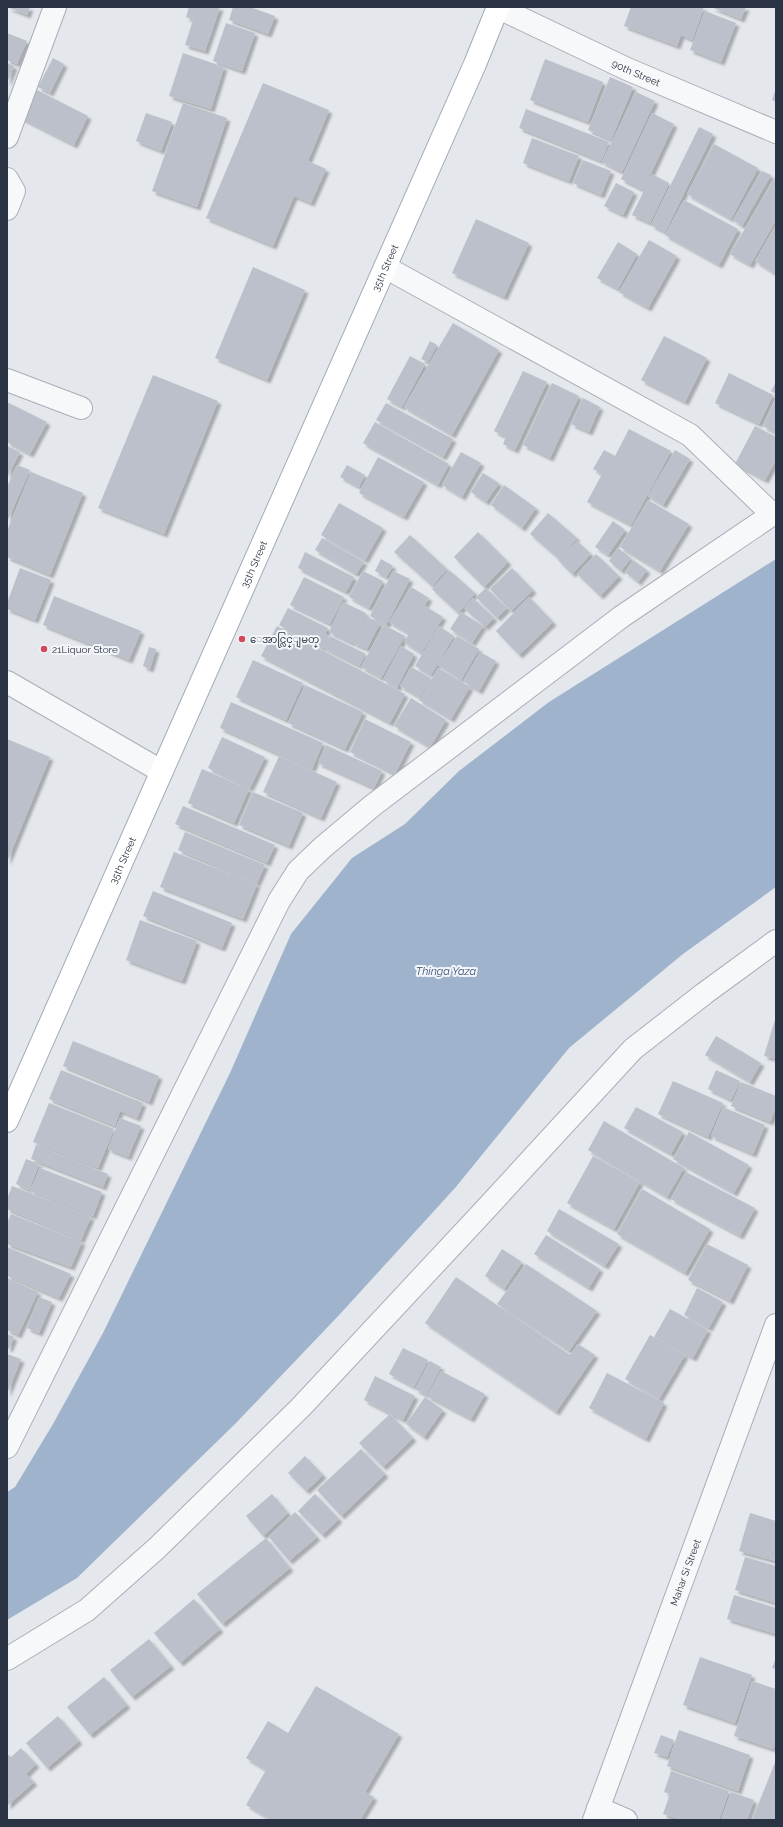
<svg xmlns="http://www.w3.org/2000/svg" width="783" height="1827" font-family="Raleway,'Noto Sans Myanmar',sans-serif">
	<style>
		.water { fill: #9fb4cc }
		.building { fill: #bbc0ca; filter: url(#shadow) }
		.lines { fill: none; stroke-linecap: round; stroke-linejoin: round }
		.minor-casing { stroke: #a9aeb7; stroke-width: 24 }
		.major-casing { stroke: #a3abb8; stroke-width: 24 }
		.minor { stroke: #f7f8fa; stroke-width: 22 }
		.major { stroke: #fff; stroke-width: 22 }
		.poi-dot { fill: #d1495b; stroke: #f4f6f9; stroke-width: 1.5 }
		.labels { text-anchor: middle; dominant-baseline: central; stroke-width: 4; stroke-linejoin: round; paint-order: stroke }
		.street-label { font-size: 10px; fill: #2b3445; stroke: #f4f6f9 }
		.poi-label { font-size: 10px; fill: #2b3445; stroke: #f4f6f9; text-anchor: start }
		.water-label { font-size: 11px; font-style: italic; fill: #34527a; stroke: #f4f6f9 }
	</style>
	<defs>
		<filter id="shadow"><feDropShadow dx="3.5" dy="3.5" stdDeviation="1" flood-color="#0004"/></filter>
	</defs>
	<rect width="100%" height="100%" fill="#e4e7ec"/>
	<path class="water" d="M776,559V887L683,954L569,1048L455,1188L341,1313L236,1423L77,1578L7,1620V1492L15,1487L53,1424L103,1333L230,1073L291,934L352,858L405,824L459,771L549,702Z"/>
	<path class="building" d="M7,7H30L27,15Z
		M189,7H220L205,51L185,45L193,20L186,17Z
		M233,7H250L275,16L268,34L229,20Z
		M631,7H704L692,40L681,35L677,46L624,26Z
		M711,7H746L741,19Z
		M705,11L736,23L721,62L690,50Z
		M226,23L255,33L242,71L213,61Z
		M7,33L27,41L17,64L7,60Z
		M183,53L224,67L211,109L169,96Z
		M53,58L64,64L50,93L38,87Z
		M545,59L603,82L588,122L530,100Z
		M7,63L14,66L7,83Z
		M610,77L633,87L611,140L588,130Z
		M263,83L329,110L308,161L326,169L311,203L294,196L273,246L206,218Z
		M776,88V102L772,100Z
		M35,89L88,116L74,145L21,118Z
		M636,92L655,101L622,172L602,162Z
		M183,103L227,118L197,207L152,191Z
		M526,109L609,142L601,161L519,128Z
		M146,113L172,122L161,151L136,141Z
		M652,113L674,124L643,190L621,179Z
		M699,127L713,134L665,232L651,225Z
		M532,138L579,156L569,181L523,163Z
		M714,144L758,168L731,219L687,194Z
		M583,160L611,171L601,195L573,183Z
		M762,171L771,175L742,226L733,220Z
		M652,174L669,183L650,223L632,215Z
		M776,176V220L750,265L730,254Z
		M616,183L634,192L623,215L604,206Z
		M684,200L738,229L719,265L665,235Z
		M476,219L529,243L504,297L452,273Z
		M776,225V270L774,273L755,261Z
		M649,240L677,256L648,308L619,292Z
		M618,242L637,254L618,289L597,278Z
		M253,267L305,290L267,380L215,358Z
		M453,323L499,350L452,435L404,407Z
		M664,336L707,358L685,402L641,380Z
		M430,341L437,345L428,362L421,359Z
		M410,356L425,364L402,407L387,399Z
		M523,371L547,382L515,450L503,444L506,437L494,431Z
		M729,373L773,395L759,424L715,403Z
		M153,375L218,401L164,534L98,508Z
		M776,382V394L771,391Z
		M552,383L579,396L550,458L523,445Z
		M583,398L600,407L589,432L571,424Z
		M776,398V433L763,426Z
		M7,402L47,422L30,454L7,442Z
		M386,403L453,439L443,457L376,420Z
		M375,422L449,464L438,485L363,443Z
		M755,426L776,437V460L765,480L735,464Z
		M629,429L671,451L631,525L587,502L602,474L593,469L604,450L615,456Z
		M7,446L20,452L7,478Z
		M675,450L690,459L663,505L648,496Z
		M461,452L481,463L462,497L442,485Z
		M378,457L424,482L404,517L359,493Z
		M17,465L30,470L7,522V487Z
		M347,465L365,475L359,487L340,477Z
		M31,472L83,493L50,575L7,557V531Z
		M483,473L499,483L486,502L471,492Z
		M504,485L536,508L522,528L491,505Z
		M648,500L689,524L660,571L620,547Z
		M339,503L383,528L365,560L321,535Z
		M548,513L577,538L559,559L530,534Z
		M613,521L625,530L608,555L595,547Z
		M478,532L508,562L484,587L454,557Z
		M410,535L447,569L432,586L394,552Z
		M322,538L364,562L356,574L315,550Z
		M577,541L591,554L572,574L558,560Z
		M618,548L631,558L621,571L609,561Z
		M305,552L354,577L346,592L298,568Z
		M596,554L619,576L600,596L577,574Z
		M381,559L393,566L386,577L375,571Z
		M633,560L647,570L638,582L625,572Z
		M20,568L51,580L35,620L7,609V603Z
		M512,568L533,590L511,611L490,589Z
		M449,570L475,593L458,613L432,589Z
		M363,571L383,581L369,608L349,597Z
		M393,571L410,579L386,625L370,616Z
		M304,577L344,597L330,624L290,605Z
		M411,587L429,598L408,633L389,622Z
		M486,588L507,608L497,618L476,597Z
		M54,596L141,631L129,660L43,625Z
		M529,597L553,622L519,655L496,631Z
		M473,598L494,618L485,627L464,608Z
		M343,602L366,613L352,643L329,632Z
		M425,606L443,617L421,653L404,642Z
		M288,608L328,628L325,634L329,636L323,648L279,625Z
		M461,612L483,626L472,643L450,629Z
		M366,616L380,623L367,649L353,643Z
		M384,625L405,636L381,678L361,667Z
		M277,626L405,694L390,723L261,656Z
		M439,626L454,636L431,675L415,666Z
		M330,636L366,654L359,666L324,648Z
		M457,636L479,649L461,680L438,665Z
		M401,646L414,654L397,688L383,680Z
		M149,647L156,649L150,669L143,666Z
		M480,652L496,661L479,691L463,681Z
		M253,660L303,683L286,720L236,697Z
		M411,667L431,678L419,697L400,686Z
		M438,668L470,687L451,719L419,700Z
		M305,685L363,712L345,749L288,723Z
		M411,698L446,720L430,747L394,726Z
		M231,702L323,743L312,769L220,728Z
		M365,719L411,742L395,774L350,752Z
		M222,737L265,757L250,788L208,768Z
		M7,739L50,757L7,862Z
		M326,745L382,771L374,788L318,763Z
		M279,756L337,782L321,818L263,792Z
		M202,769L249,789L234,823L188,803Z
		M253,792L303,813L289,846L239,825Z
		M183,806L275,845L267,863L175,824Z
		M185,832L265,865L257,883L178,850Z
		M174,852L257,884L243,919L160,887Z
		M153,891L232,923L222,948L143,916Z
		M140,920L197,941L182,981L126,960Z
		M776,1016V1059L764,1056Z
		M716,1036L761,1063L750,1082L705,1055Z
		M73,1041L159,1076L149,1102L63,1066Z
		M61,1070L143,1103L137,1118L120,1111L115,1126L49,1099Z
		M716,1070L740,1081L731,1100L708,1089Z
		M673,1081L723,1103L708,1137L658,1114Z
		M741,1082L776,1096V1107L770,1122L731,1106Z
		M49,1103L114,1129L98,1168L33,1142Z
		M636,1107L683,1132L671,1154L624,1128Z
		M723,1107L765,1125L753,1154L711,1136Z
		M120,1118L141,1126L128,1157L108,1149Z
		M604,1121L684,1168L667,1197L588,1150Z
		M689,1132L749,1165L734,1193L673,1159Z
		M36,1145L108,1174L103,1187L31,1159Z
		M593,1156L640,1182L614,1229L567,1203Z
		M26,1159L39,1164L29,1190L16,1184Z
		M40,1168L102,1192L93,1216L30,1191Z
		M686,1172L755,1208L740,1236L671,1199Z
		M12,1186L91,1217L81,1240L7,1209V1199Z
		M642,1189L710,1229L685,1273L617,1234Z
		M559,1209L619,1244L605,1266L547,1231Z
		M11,1214L82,1242L71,1267L7,1244V1223Z
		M546,1235L600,1269L589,1288L534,1254Z
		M707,1244L748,1265L730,1301L688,1280Z
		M7,1247L71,1274L59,1298L7,1276Z
		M502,1249L522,1262L504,1289L485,1276Z
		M526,1264L597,1311L569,1351L497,1304Z
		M456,1277L570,1355L578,1344L595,1355L556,1412L425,1323Z
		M7,1278L38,1292L18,1335L7,1330Z
		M697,1288L723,1302L709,1328L684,1315Z
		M39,1297L52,1302L39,1333L27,1328Z
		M670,1309L708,1330L693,1358L654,1337Z
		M7,1334L14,1337L9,1349L7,1348Z
		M650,1335L685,1355L659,1399L625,1379Z
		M403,1348L428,1360L414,1387L389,1374Z
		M7,1354L21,1359L7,1394Z
		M430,1361L441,1367L426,1395L415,1389Z
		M441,1371L485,1394L471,1419L427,1396Z
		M607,1373L664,1403L646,1439L589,1408Z
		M375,1376L415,1396L403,1420L364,1400Z
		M425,1397L443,1410L424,1437L406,1424Z
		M390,1414L413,1438L383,1467L359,1443Z
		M361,1449L385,1474L341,1516L317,1490Z
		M305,1456L323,1475L306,1491L288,1473Z
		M272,1494L288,1513L263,1536L246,1516Z
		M315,1494L339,1519L322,1535L298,1511Z
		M295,1512L317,1537L289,1561L269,1537Z
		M750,1513L776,1521V1561L739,1551Z
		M266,1538L290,1568L222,1624L197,1594Z
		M745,1557L776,1566V1603L735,1590Z
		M734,1595L776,1608V1634L727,1619Z
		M194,1599L220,1629L180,1663L154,1633Z
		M149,1639L171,1666L132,1697L110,1670Z
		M700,1657L752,1675L735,1723L683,1705Z
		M776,1657V1669L772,1668Z
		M104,1677L127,1705L90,1735L67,1707Z
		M752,1681L776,1689V1741L773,1749L734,1736Z
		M316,1686L399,1734L365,1792L374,1797L360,1820L350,1818L349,1820H272L246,1805L266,1770L246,1758L268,1721L288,1733Z
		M58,1716L79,1741L47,1768L26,1743Z
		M679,1730L750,1755L738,1791L667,1766Z
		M661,1735L674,1740L667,1757L654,1753Z
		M21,1748L36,1764L26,1774L34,1782L7,1806V1757L9,1755L11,1757Z
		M776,1760V1820H752Z
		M671,1771L729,1791L719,1820H682L663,1814L670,1794L664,1792Z
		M731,1792L754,1800L747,1820H721Z"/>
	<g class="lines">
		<g class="minor-casing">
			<g id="minor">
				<path id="s1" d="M497,7L627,69L776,132"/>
				<path d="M7,137L55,7"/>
				<path d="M7,179L14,191L7,209"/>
				<path d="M385,267L690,435L772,514"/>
				<path d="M7,380L81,408"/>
				<path d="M7,682L161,771"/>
				<path d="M7,1447L279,901L298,871L322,848L372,806L621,617L776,512"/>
				<path d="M7,1659L87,1610L157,1548L301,1407L483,1212L633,1049L705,993L776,941"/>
				<path d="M598,1808L626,1820"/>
				<path id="s2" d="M594,1820L776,1325"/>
			</g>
		</g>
		<g class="major-casing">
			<g id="major">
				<path id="s3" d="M7,1121L475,64L498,7"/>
			</g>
		</g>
		<use href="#minor" class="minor"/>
		<use href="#major" class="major"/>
	</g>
	<g class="poi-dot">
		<circle cx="242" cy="639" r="4"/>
		<circle cx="44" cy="649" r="4"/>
	</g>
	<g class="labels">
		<g class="street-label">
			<text stroke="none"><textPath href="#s1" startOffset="154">90th Street</textPath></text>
			<text stroke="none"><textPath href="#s3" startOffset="933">35th Street</textPath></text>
			<text stroke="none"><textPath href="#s3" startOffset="609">35th Street</textPath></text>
			<text stroke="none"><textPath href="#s3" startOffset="285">35th Street</textPath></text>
			<text stroke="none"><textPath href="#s2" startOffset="264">Mahar Si Street</textPath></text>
		</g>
		<g class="poi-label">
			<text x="250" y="639">ေအာင္လြင္ျမတ္</text>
			<text x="52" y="649">21Liquor Store</text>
		</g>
		<g class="water-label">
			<text x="446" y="971">Thinga Yaza</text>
		</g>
	</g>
	<rect width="783" height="1827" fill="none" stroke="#2b3445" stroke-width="16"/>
</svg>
